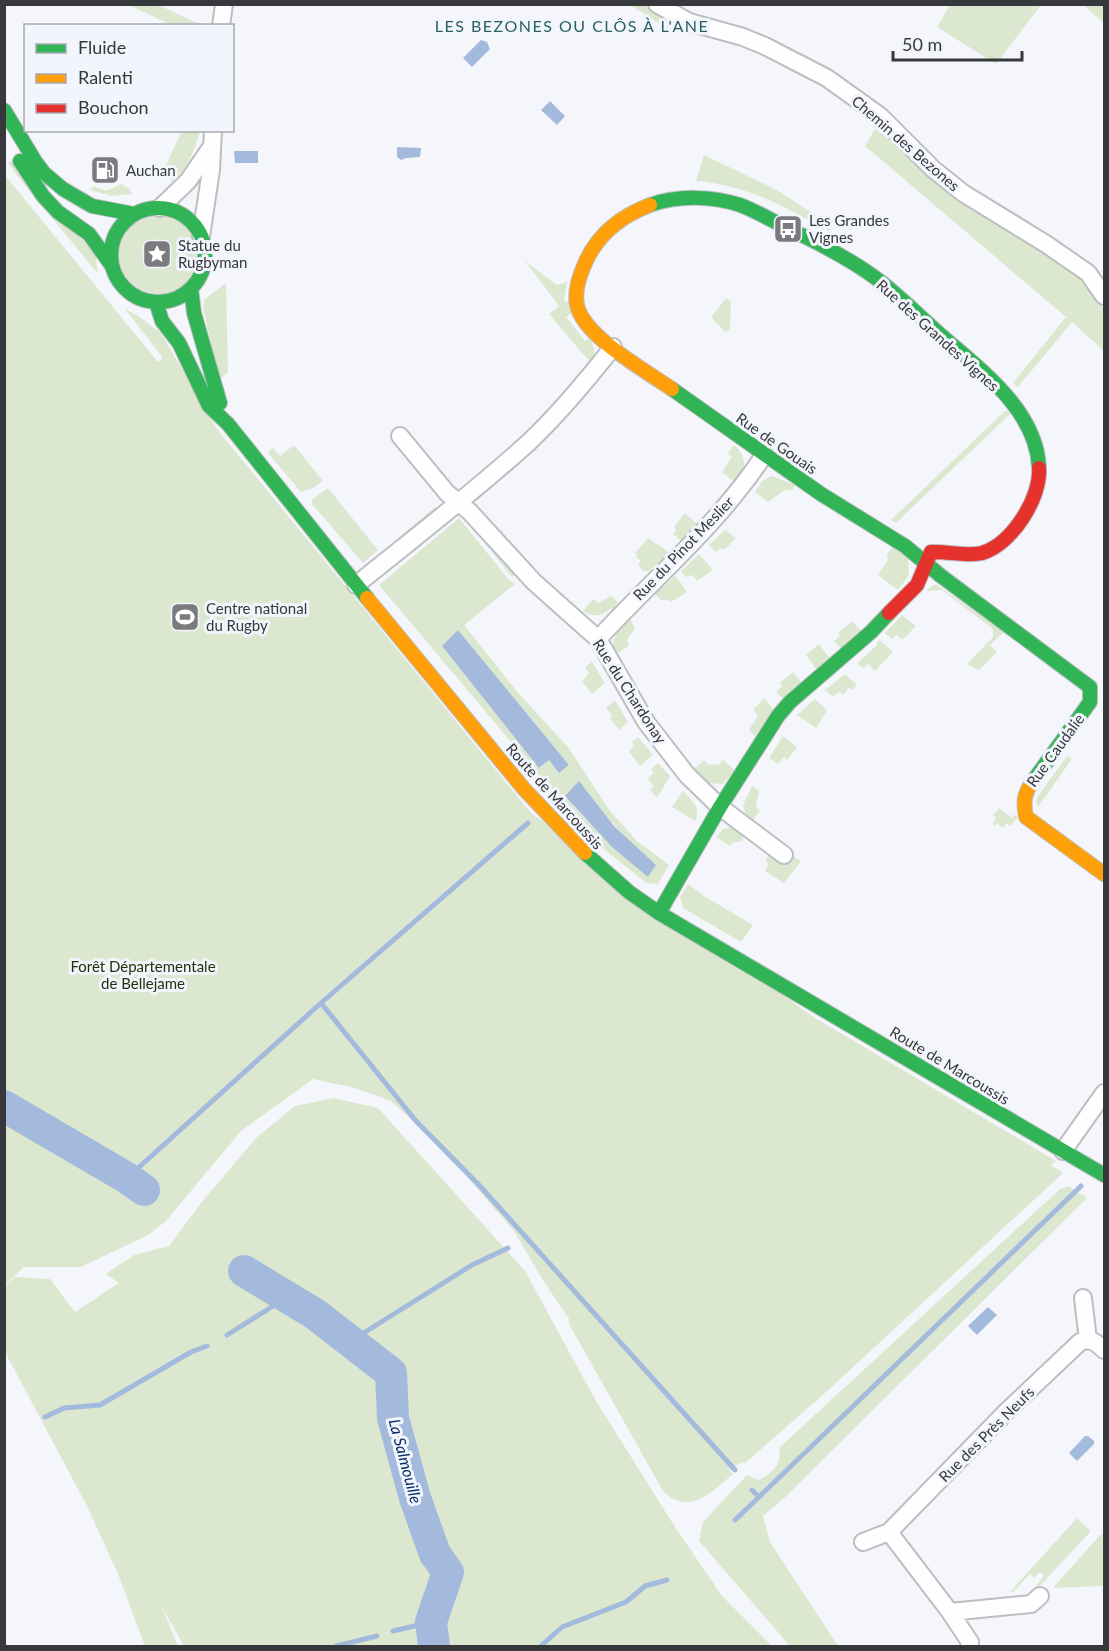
<svg xmlns="http://www.w3.org/2000/svg" width="1109" height="1651" font-family="Lato,sans-serif">
	<style>
		.green { fill: #dbe8cf; fill-rule: evenodd }
		.water { fill: #a4badc }
		.lines { fill: none; stroke-linecap: round; stroke-linejoin: round }
		.stream { stroke: #a4badc; stroke-width: 5 }
		.river { stroke: #a4badc; stroke-width: 32 }
		.street-casing { stroke: #bdbec2; stroke-width: 20 }
		.fast-casing { stroke: #bdbec2; stroke-width: 16 }
		.slow-casing { stroke: #bdbec2; stroke-width: 16 }
		.jam-casing { stroke: #bdbec2; stroke-width: 16 }
		.street { stroke: #fefefe; stroke-width: 16 }
		.fast { stroke: #30b455; stroke-width: 14 }
		.slow { stroke: #ff9f0a; stroke-width: 14 }
		.jam { stroke: #e5322d; stroke-width: 14 }
		.labels { text-anchor: middle; dominant-baseline: central; stroke-width: 6; stroke-linejoin: round; paint-order: stroke }
		.street-label { font-size: 15px; fill: #37383c; stroke: #f3f5fd }
		.poi-label { font-size: 15px; fill: #37383c; stroke: #f3f5fd; text-anchor: start }
		.park-label { font-size: 15px; fill: #21310a; stroke: #f3f5fd }
		.neighbourhood-label { font-size: 16px; letter-spacing: 1.5px; fill: #276161; stroke: #f3f5fd }
		.water-label { font-size: 16px; font-style: italic; fill: #082e66; stroke: #f3f5fd }
	</style>
	<rect width="100%" height="100%" fill="#f5f6fb"/>
	<path class="green" d="M129,5H158L202,25H171Z
		M630,5H645L668,19L672,32Z
		M950,5V4L1041,5L996,64L937,27Z
		M1083,5H1104V23Z
		M879,122L1078,272L1097,297L1104,310V353L1102,349L1072,322L1018,387L1013,383L1066,317L865,146Z
		M182,131H200C195,149 187,171 171,182L166,165Z
		M704,155L777,190L832,226L829,231C785,207 747,185 696,181Z
		M12,160L95,254L98,274L15,173L8,163Z
		M4,174L158,362L163,358L125,309L137,315L161,333L217,429L531,813L812,1016L1056,1161L1051,1165L1063,1173L824,1394L744,1464L742,1462L730,1470L733,1474C711,1492 690,1517 663,1491L569,1324V1319L544,1282L514,1231L462,1171L414,1122L391,1101L355,1088L313,1079L241,1131L166,1221L148,1235L81,1267H24L5,1285Z
		M121,184L129,188L132,194L112,196L90,190L94,186L106,191Z
		M119 255a39 39 0 1 1 78 0a39 39 0 1 1-78 0Z
		M525,261L557,285L567,282L564,301L569,302L572,313L566,317L585,341L589,338C595,346 597,354 590,362L549,314L559,306Z
		M226,283L228,372L219,380L203,307L205,299Z
		M726,298L731,302L730,328L726,333L711,317Z
		M1006,410L1010,414L896,523L891,520Z
		M294,445L323,481L313,488L301,492L268,453L272,447L280,456Z
		M734,445C748,458 746,468 736,483L722,472L732,457L728,453Z
		M772,476L795,485L792,490H785L768,502L755,492L762,481Z
		M328,488L378,550L363,563L311,503L313,499Z
		M435,507L437,510L385,554L383,551Z
		M685,513L699,526L682,542L673,534L676,530L674,527Z
		M459,518L509,580L515,584L464,625L519,694L568,747L610,811L637,841L669,865L658,884L646,883L595,842L379,585ZM458,630L569,765L559,773L549,759L540,768L442,646ZM565,796L602,812L637,849L656,865L648,876L587,821Z
		M472,525L498,556L516,573L512,577L471,526Z
		M725,530L736,538L724,550L721,548L716,552L709,545Z
		M648,538L670,553L648,572L642,570L638,565L641,561L636,557L637,555L635,553Z
		M893,547L908,558L909,575L898,590L878,575L888,560L887,555Z
		M699,554L713,570L697,581L692,575L685,577L681,571Z
		M675,576L687,592L671,602L667,599L662,601L655,594Z
		M935,584L1004,632L990,645L997,652L979,670L967,664L993,637V629L942,590L926,591Z
		M611,596L618,602L612,611L610,609C602,617 591,617 583,611L593,599L598,603Z
		M902,615L916,626L902,640L897,635L892,639L885,633Z
		M630,619L635,628L627,640L629,646L615,655C608,639 619,630 630,619Z
		M852,621L861,631L841,648L834,641L840,635L838,633Z
		M879,639L893,652L875,671L868,664L863,668L857,663L876,646Z
		M819,644L830,658L817,670L806,655Z
		M592,662L605,683L592,694L582,681L589,673L585,667Z
		M793,672L802,683L784,699L776,692L782,686L780,683Z
		M845,674L857,685L852,690L849,688L843,695L839,692L833,697L825,690Z
		M764,698L774,710L755,736L749,730L758,716L753,710Z
		M815,699L827,710L816,728L797,715Z
		M615,700L628,722L619,730L610,718L612,716L606,708Z
		M783,736L797,747L787,760L784,757L778,764L769,758Z
		M638,737L653,755L640,766L629,752L634,745L632,742Z
		M1067,756L1072,759L1038,807L1036,802L1038,796Z
		M704,760L709,765L720,764L723,760L736,771L722,784L706,783L693,770Z
		M658,763L670,776L657,798L650,790L654,787L648,778L654,773L651,769Z
		M752,786L759,791L756,807L760,810L751,823L747,819L743,805Z
		M683,791C692,800 702,808 695,821L672,807Z
		M999,808L1012,818L1014,815L1018,817L1011,826L1007,823L1003,828L997,823L995,826L992,824L996,818L993,815Z
		M732,827L744,833L742,841L732,843L730,846L716,837L723,829Z
		M770,854L786,862L792,855L801,861L784,883L765,871L769,864L765,861Z
		M688,884L704,896L753,925L741,942L683,908L680,897Z
		M334,1098L378,1108L525,1271L596,1401L675,1527L722,1596L772,1646H184L162,1607L178,1646H145L118,1574L87,1506L5,1352V1286L15,1277L50,1279L75,1312L119,1283L106,1274L134,1255L169,1246L201,1203L257,1137L295,1106Z
		M1069,1186L1087,1198L781,1501L763,1516L770,1542L838,1646H790L699,1541L703,1522L747,1475L759,1480C773,1472 782,1465 779,1448L1060,1189Z
		M1077,1518L1091,1531L1035,1591H1032L1044,1576L1040,1572L1034,1578L1030,1574L1013,1592H1010Z
		M1100,1535H1104V1586L1053,1588Z"/>
	<path class="water" d="M481,40L487,42L490,49L472,67L463,58Z
		M550,101L565,116L557,125L541,110Z
		M397,147L421,148L420,157L406,158L401,160L397,157Z
		M234,151H258V163H235Z
		M458,630L569,765L559,773L549,760L539,768L442,646Z
		M579,781L614,826L656,865L648,877L612,847L565,796Z
		M988,1307L997,1315L977,1335L968,1326Z
		M1085,1436H1088L1094,1441V1444L1077,1461L1069,1453Z"/>
	<g class="lines">
		<path class="stream" d="M321,1003L416,1121L479,1185L735,1470
			M127,1178L321,1003L528,823
			M227,1335L289,1296
			M351,1341L472,1265L508,1248
			M45,1417L64,1408L100,1405L191,1352L207,1346
			M752,1490L759,1497L1081,1186
			M735,1520L759,1497
			M393,1631L431,1622
			M336,1646L377,1636
			M541,1646L562,1627L626,1602L645,1586L667,1580"/>
		<path class="river" d="M4,1106L127,1178L144,1190
			M244,1271L315,1314L391,1373L393,1418L415,1498L435,1554L448,1572L431,1622L434,1646"/>
		<g class="street-casing">
			<path id="street" d="M657,4L689,22L743,37L765,46L827,78L880,116L933,169L963,193L1046,244L1088,273L1104,296
				M221,26L224,4
				M160,208L188,181L212,146
				M201,236L211,170L213,130
				M400,436L447,493L470,512L534,582L598,639L646,722L687,775L720,807L784,855
				M356,585C414,538 473,493 528,443C559,414 587,380 613,347
				M598,639C654,578 719,524 764,455
				M1063,1151L1104,1093
				M1083,1298L1088,1340
				M863,1542L889,1532
				M950,1612L1031,1604L1040,1596
				M969,1646L970,1642L950,1612L889,1532L1006,1412L1080,1342C1091,1338 1096,1342 1104,1350"/>
		</g>
		<g class="fast-casing">
			<path id="fast" d="M4,110L35,161L44,173L63,189L92,206L134,214
				M20,161L43,196L58,212L89,234L112,266
				M650,205C678,195 712,196 740,205C756,211 771,220 785,227C817,242 849,258 877,279C900,296 920,317 942,336C982,371 1037,411 1039,468
				M111 255a47 47 0 1 1 94 0a47 47 0 1 1-94 0Z
				M191,288L194,313L220,403
				M156,302L162,321L179,343L209,406L228,424L367,598
				M672,389L821,494L905,546L941,576L1090,687V702L1033,781
				M585,853L629,892L659,913L1104,1175
				M659,913L720,807L778,716L790,702L871,632L889,613"/>
		</g>
		<g class="slow-casing">
			<path id="slow" d="M650,205C621,216 599,233 586,261C580,274 574,291 577,305C583,336 646,371 672,389
				M367,598L524,789L585,853
				M1033,781C1024,794 1023,801 1026,817L1104,874"/>
		</g>
		<g class="jam-casing">
			<path id="jam" d="M889,613L917,585L931,552C948,551 966,557 982,553C1012,544 1041,498 1039,468"/>
		</g>
		<use href="#street" class="street"/>
		<use href="#fast" class="fast"/>
		<use href="#slow" class="slow"/>
		<use href="#jam" class="jam"/>
	</g>
	<defs>
		<g id="fuel-square" transform="scale(1.5)"><rect x="-9" y="-9" width="18" height="18" rx="4" fill="#7a7a7f" stroke="#f3f5fd"/><path d="M-5.5-6h7V0h2V4h1.3V-2.5L3-4.5l.8-.8L6-3V5H2.5V1h-1V6h-7ZM-4.2-4.7v3.2H.2V-4.7Z" fill="#fff"/></g>
		<g id="bus-square" transform="scale(1.5)"><rect x="-9" y="-9" width="18" height="18" rx="4" fill="#7a7a7f" stroke="#f3f5fd"/><path d="M-5-6H5V4H4V6H2V4H-2V6H-4V4H-5ZM-3.5-4V0h7V-4ZM-3.5 1.2v1.5H-2V1.2ZM2 1.2v1.5H3.5V1.2Z" fill="#fff"/></g>
		<g id="sight-square" transform="scale(1.5)"><rect x="-9" y="-9" width="18" height="18" rx="4" fill="#7a7a7f" stroke="#f3f5fd"/><path d="M0-6L1.8-2.2L6-1.7L2.9 1.2L3.7 5.4L0 3.3L-3.7 5.4L-2.9 1.2L-6-1.7L-1.8-2.2Z" fill="#fff"/></g>
		<g id="stadium-square" transform="scale(1.5)"><rect x="-9" y="-9" width="18" height="18" rx="4" fill="#7a7a7f" stroke="#f3f5fd"/><path d="M0-5a6.5 5 0 1 0 0 10a6.5 5 0 1 0 0-10ZM-3.5-1.8h7v3.6h-7Z" fill="#fff"/></g>
	</defs>
	<g fill-rule="evenodd">
		<use href="#fuel-square" x="105" y="170"/>
		<use href="#bus-square" x="788" y="229"/>
		<use href="#sight-square" x="157" y="254"/>
		<use href="#stadium-square" x="185" y="617"/>
	</g>
	<g class="labels">
		<g class="street-label">
			<text transform="translate(906 143) rotate(41)">Chemin des Bezones</text>
			<text transform="translate(938 335) rotate(42)">Rue des Grandes Vignes</text>
			<text transform="translate(777 443) rotate(35)">Rue de Gouais</text>
			<text transform="translate(683 548) rotate(-46)">Rue du Pinot Meslier</text>
			<text transform="translate(630 691) rotate(57)">Rue du Chardonay</text>
			<text transform="translate(1055 750) rotate(-54)">Rue Caudalie</text>
			<text transform="translate(555 796) rotate(48)">Route de Marcoussis</text>
			<text transform="translate(950 1065) rotate(31)">Route de Marcoussis</text>
			<text transform="translate(986 1434) rotate(-45)">Rue des Près Neufs</text>
		</g>
		<g class="poi-label">
			<text x="126" y="170">Auchan</text>
			<text x="809" y="220">Les Grandes<tspan x="809" dy="17">Vignes</tspan></text>
			<text x="178" y="245">Statue du<tspan x="178" dy="17">Rugbyman</tspan></text>
			<text x="206" y="608">Centre national<tspan x="206" dy="17">du Rugby</tspan></text>
		</g>
		<g class="park-label">
			<text x="143" y="966">Forêt Départementale<tspan x="143" dy="17">de Bellejame</tspan></text>
		</g>
		<g class="neighbourhood-label">
			<text x="572" y="25">LES BEZONES OU CLÔS À L'ANE</text>
		</g>
		<g class="water-label">
			<text transform="translate(406 1461) rotate(75)">La Salmouille</text>
		</g>
	</g>
	<rect width="1109" height="1651" fill="none" stroke="#37383c" stroke-width="12"/>
	<rect x="24" y="24" width="210" height="108" fill="#f3f5fd" stroke="#a8a9b0" stroke-width="1.5"/>
	<rect x="36" y="44" width="30" height="9" fill="#30b455" stroke="#a8a9b0" stroke-width="1.5"/>
	<text x="78" y="54" font-size="18" fill="#37383c">Fluide</text>
	<rect x="36" y="74" width="30" height="9" fill="#ff9f0a" stroke="#a8a9b0" stroke-width="1.5"/>
	<text x="78" y="84" font-size="18" fill="#37383c">Ralenti</text>
	<rect x="36" y="104" width="30" height="9" fill="#e5322d" stroke="#a8a9b0" stroke-width="1.5"/>
	<text x="78" y="114" font-size="18" fill="#37383c">Bouchon</text>
	<path d="M893 51v9h129v-9" fill="none" stroke="#37383c" stroke-width="3"/>
	<text x="902" y="51" font-size="18" fill="#37383c" stroke="#f3f5fd" stroke-width="4.5" paint-order="stroke">50 m</text>
</svg>
